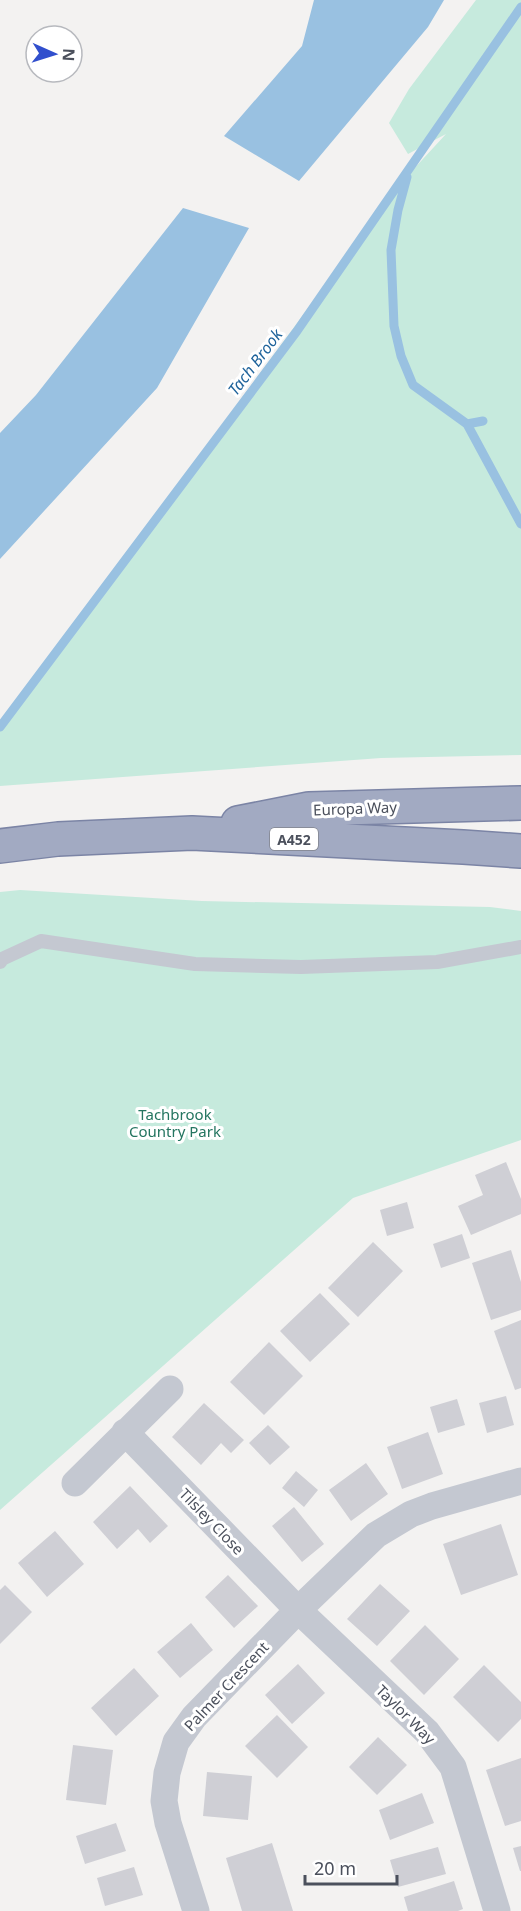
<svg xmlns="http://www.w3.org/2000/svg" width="521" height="1911" font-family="'Noto Sans',sans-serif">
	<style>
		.green { fill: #c6eadd }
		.water { fill: #99c1e1 }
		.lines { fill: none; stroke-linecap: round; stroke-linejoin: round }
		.stream { stroke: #99c1e1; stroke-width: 9 }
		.building { fill: #cfcfd5 }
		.trunk-casing { stroke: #7b84a5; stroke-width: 36 }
		.service { stroke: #c4c8d1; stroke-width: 14 }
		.minor { stroke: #c4c8d1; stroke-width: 27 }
		.trunk { stroke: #a2aac2; stroke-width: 33 }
		.labels { text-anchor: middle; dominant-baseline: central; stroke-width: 6; stroke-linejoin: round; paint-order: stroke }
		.shield { fill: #fff; stroke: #81848d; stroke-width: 1.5 }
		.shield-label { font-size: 14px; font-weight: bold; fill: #4b505c }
		.street-label { font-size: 15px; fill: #4b505c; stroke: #fff }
		.park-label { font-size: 15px; fill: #247560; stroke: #fff }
		.water-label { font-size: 16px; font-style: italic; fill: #1f639b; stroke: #fff }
	</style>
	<rect width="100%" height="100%" fill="#f3f2f1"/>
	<path class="green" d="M476,0H521V755L381,758L0,786V726L398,186L446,134L408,154L389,123L409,89Z
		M20,890L202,901L490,907L521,911V1140L353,1198L0,1510V892Z"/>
	<path class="water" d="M314,0H444L428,27L299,181L224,136L302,46Z
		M183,208L249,228L157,388L0,559V433L36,395Z"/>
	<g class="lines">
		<path class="stream" d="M407,177L398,210L391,250L394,326L401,356L413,385L467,424L521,524
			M467,424L483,421
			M0,727L297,331L521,7"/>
	</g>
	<path class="building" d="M506,1162L521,1199V1214L471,1235L458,1206L483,1195L475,1175Z
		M407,1202L414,1228L387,1236L380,1210Z
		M462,1234L470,1258L441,1268L433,1244Z
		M373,1242L403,1271L358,1317L328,1288Z
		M511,1250L521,1282V1310L491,1320L472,1263Z
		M320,1293L350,1324L310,1362L280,1331Z
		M521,1320V1388L515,1390L494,1331Z
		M269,1342L303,1376L264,1415L230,1382Z
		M506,1396L514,1425L487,1433L479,1403Z
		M457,1399L465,1425L438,1433L430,1407Z
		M204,1403L244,1440L231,1453L221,1443L201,1465L172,1437Z
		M268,1425L290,1447L270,1465L249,1443Z
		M428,1432L443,1474L402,1489L387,1447Z
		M366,1463L388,1494L351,1521L329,1490Z
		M296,1471L318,1490L304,1507L282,1488Z
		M130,1486L168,1526L150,1543L138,1529L117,1549L93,1522Z
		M294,1507L324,1544L302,1562L272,1526Z
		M501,1524L518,1575L461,1595L443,1544Z
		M55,1531L84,1564L47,1597L18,1563Z
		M228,1575L258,1606L234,1628L205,1597Z
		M380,1584L410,1611L377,1646L347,1619Z
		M5,1585L32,1612L0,1644V1590Z
		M191,1623L213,1650L180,1678L157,1652Z
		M425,1625L459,1659L424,1695L390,1661Z
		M298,1664L325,1693L292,1724L265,1695Z
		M484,1665L521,1702V1719L498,1742L453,1697Z
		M134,1668L159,1696L116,1736L91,1708Z
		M277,1715L308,1747L277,1778L245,1746Z
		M378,1737L407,1765L377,1795L349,1767Z
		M73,1745L113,1750L106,1805L66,1800Z
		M521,1758V1821L505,1826L486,1770Z
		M207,1772L252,1776L248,1820L203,1816Z
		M422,1793L434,1823L390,1840L379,1810Z
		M116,1823L126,1851L85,1864L76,1836Z
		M272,1843L293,1911H242L226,1858Z
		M521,1846V1871H520L513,1848Z
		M438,1847L446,1874L398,1887L390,1860Z
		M134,1867L143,1895L105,1906L97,1878Z
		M454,1881L463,1909L458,1911H408L404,1897Z"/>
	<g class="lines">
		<g class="trunk-casing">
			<path id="trunk" d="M238,823L309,809L521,803
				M0,846L58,839L192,833L463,847L521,851"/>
		</g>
		<path class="service" d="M0,962L2,959L41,941L195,964L301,967L437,962L521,947"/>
		<path class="minor" d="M125,1432L298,1610L427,1732L453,1767L497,1911
			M75,1483L170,1389
			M196,1911L168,1823L164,1801L167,1773L176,1742L194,1717L298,1610L376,1535L411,1514L432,1506L521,1481"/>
		<use href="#trunk" class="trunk"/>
	</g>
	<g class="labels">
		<rect class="shield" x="270" y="828" width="48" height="22" rx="4.5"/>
		<g class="shield-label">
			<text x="294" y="839">A452</text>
		</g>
		<g class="street-label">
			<text transform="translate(355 808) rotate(-2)">Europa Way</text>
			<text transform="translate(212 1521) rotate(46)">Tilsley Close</text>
			<text transform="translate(226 1686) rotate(-47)">Palmer Crescent</text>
			<text transform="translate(406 1714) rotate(45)">Taylor Way</text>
		</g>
		<g class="park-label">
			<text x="175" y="1114">Tachbrook<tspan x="175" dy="17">Country Park</tspan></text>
		</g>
		<g class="water-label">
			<text transform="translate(255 362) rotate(-53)">Tach Brook</text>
		</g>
	</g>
	<g transform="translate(54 54) rotate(93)"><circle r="28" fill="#ffffff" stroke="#b7b9be" stroke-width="1.5"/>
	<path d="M0-4.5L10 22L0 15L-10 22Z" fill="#314fcd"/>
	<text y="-9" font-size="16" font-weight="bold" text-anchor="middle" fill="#4b505c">N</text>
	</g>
	<path d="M305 1875v9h92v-9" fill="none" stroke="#4b505c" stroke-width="3"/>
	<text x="314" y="1875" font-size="18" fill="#4b505c" stroke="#ffffff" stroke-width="4.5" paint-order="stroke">20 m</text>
</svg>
